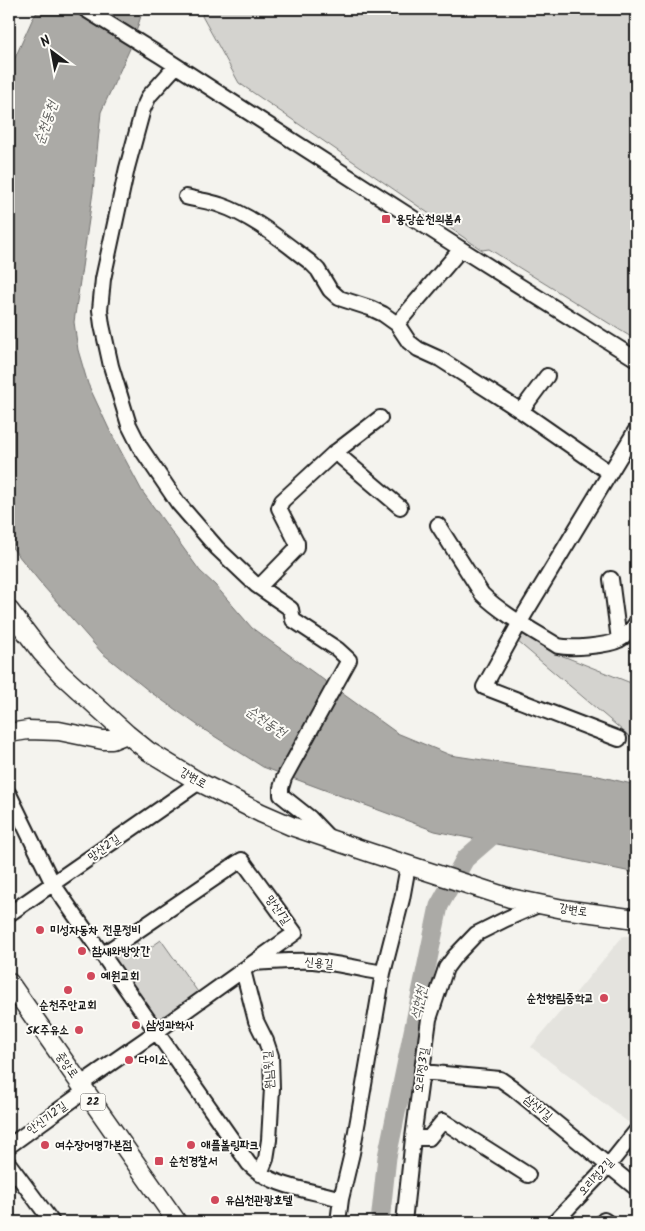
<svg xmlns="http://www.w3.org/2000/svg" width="645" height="1231" font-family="Kalam,'Poor Story',sans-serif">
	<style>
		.built { fill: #e4e3de }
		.green { fill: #d4d3cf; stroke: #787876 }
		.water { fill: #abaaa6; stroke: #72716f }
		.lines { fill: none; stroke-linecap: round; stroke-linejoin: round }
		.river { stroke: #abaaa6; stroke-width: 19 }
		.minor-casing { stroke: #1c1c1c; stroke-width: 18 }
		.major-casing { stroke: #1c1c1c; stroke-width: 21 }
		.minor { stroke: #fdfcf7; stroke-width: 14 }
		.major { stroke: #fdfcf7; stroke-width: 18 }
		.poi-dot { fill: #d1495b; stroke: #fdfcf7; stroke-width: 2 }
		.labels { text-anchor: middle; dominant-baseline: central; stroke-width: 4; stroke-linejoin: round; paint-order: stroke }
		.shield { fill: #fdfcf7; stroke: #605f5e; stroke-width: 1 }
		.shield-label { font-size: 11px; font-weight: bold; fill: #1c1c1c }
		.poi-label { font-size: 12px; font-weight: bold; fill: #1c1c1c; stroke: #fdfcf7; text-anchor: start }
		.street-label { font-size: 12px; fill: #1c1c1c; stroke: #fdfcf7 }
		.water-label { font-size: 14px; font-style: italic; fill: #5c5c5a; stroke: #fdfcf7 }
	</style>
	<rect width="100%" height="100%" fill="#f4f3ee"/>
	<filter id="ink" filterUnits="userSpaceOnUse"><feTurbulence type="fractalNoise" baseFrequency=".02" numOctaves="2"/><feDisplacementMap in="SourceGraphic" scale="10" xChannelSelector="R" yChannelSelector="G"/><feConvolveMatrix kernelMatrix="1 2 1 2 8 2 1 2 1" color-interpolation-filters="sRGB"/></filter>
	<g filter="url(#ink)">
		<path class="built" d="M623,936H636V1122L633,1126L531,1047Z"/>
		<path class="green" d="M204,9H636V340L489,249L482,250L239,83L202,16Z
			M521,631L540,645L553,652L636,685V742L517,641Z
			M133,937L144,952L161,940L200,995L159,1024L106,956Z"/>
		<path class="water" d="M39,9H143L133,42L101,112L93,192L74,322L78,350L88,384L109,429L142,491L200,571L215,585L252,628L397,733L450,755L515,765L594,775L636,785V873L435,831L263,767L203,729L149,691L102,653L44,587L9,544V71L32,20Z"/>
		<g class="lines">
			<path class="river" d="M380,1222L387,1157L439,906L465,859L503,826"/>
			<g class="minor-casing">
				<path id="minor" d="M85,9L161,56L461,249L636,359
					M176,66L149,96L143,109L127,168L103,279L100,310L102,325L111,366L129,425L140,447L178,503L217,548L256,585L291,609L293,620L337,649L349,660L284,778L281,788V795L310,818L330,839
					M186,197C197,200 209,201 220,205C253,216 282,241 310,262L318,270L330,290L339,298L370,308L383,314L397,324L409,342L418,349L440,359L521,411L610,473
					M397,324L461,249
					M521,411L547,376
					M335,452L400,507
					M438,525L482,594C502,614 534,631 558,646C571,649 607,646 619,640C626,636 632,630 636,623
					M611,579L619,640
					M259,587L297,548V543L279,508L282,501L333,454L380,418
					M619,739L484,687L524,615L636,430
					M9,794L53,884L249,1164C271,1187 311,1190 341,1199
					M9,914L199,782
					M254,963C274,962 294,960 313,961C337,963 360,969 383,973
					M243,970L256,1021L266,1041L271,1056L272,1088L269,1140L266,1159L260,1174
					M422,1072L500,1079L513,1088L636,1188
					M81,1084L156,1032L295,933L242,860L237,863L102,955
					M413,1138H429L443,1121L528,1175
					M9,1146L85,1091
					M9,1164L52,1222
					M604,1220L607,1222
					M338,1222L341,1199L352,1153L358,1120L383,973L402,899L408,866
					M404,1222L413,1138L429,1019L446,968L455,956L476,934L506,919L538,905
					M555,1222L608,1166L636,1131"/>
			</g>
			<g class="major-casing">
				<path id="major" d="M9,610L42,653L61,674L127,734L148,751L199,782L261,813L291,826L371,853L510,898L563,909L636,919
					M9,733L28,730L59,731L103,740H112L127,734
					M9,982L177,1222"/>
			</g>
			<use href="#minor" class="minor"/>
			<use href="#major" class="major"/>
		</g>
	</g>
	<g class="poi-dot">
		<rect x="381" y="214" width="10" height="10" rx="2.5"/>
		<circle cx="40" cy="930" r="5"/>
		<circle cx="82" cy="951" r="5"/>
		<circle cx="91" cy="976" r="5"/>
		<circle cx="68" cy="990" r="5"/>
		<circle cx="604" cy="998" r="5"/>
		<circle cx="136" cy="1025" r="5"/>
		<circle cx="79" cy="1030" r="5"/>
		<circle cx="129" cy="1060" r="5"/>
		<circle cx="45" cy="1145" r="5"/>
		<circle cx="191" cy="1145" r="5"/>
		<rect x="154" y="1156" width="10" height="10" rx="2.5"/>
		<circle cx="215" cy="1200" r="5"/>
	</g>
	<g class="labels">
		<rect class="shield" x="80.5" y="1093.5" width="25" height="17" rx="4"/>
		<g class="shield-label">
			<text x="93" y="1102">22</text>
		</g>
		<g class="poi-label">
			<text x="396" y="219">용당순천의봄A</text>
			<text x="50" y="930">미성자동차 전문정비</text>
			<text x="92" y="951">참새와방앗간</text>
			<text x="101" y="976">예원교회</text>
			<text x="594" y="998" text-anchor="end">순천향림중학교</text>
			<text x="68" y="1005" text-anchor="middle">순천주안교회</text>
			<text x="146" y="1025">삼성과학사</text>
			<text x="69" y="1030" text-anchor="end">SK주유소</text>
			<text x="139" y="1060">다이소</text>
			<text x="55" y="1145">여수장어명가본점</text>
			<text x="201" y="1145">애플볼링파크</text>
			<text x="169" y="1161">순천경찰서</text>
			<text x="225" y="1200">유심천관광호텔</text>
		</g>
		<g class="street-label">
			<text transform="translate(193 778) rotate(30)">강변로</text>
			<text transform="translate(104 848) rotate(-35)">망산2길</text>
			<text transform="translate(278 910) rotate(54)">망산1길</text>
			<text transform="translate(573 910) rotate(9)">강변로</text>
			<text transform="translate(319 963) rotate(5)">신용길</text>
			<text transform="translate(67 1065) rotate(55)">중앙로</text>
			<text transform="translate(269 1070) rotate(-94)">원님윗길</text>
			<text transform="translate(422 1070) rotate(-82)">오리정3길</text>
			<text transform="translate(538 1108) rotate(40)">삼산1길</text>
			<text transform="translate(47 1118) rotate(-36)">안신기2길</text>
			<text transform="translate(596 1177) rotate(-48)">오리정2길</text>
		</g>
		<g class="water-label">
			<text transform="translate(46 123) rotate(-71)">순천동천</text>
			<text transform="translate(266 722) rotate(34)">순천동천</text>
			<text transform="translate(419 1003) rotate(-78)">석현천</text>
		</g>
	</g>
	<rect width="645" height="1231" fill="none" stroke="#fdfcf7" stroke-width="30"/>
	<rect x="15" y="15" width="615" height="1201" fill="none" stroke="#1c1c1c" stroke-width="2" filter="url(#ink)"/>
	<g transform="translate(52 52) rotate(328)" stroke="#fdfcf7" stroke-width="4" paint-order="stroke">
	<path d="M0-4L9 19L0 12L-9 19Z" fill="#1c1c1c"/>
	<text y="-8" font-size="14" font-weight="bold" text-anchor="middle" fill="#1c1c1c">N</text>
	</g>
</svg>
